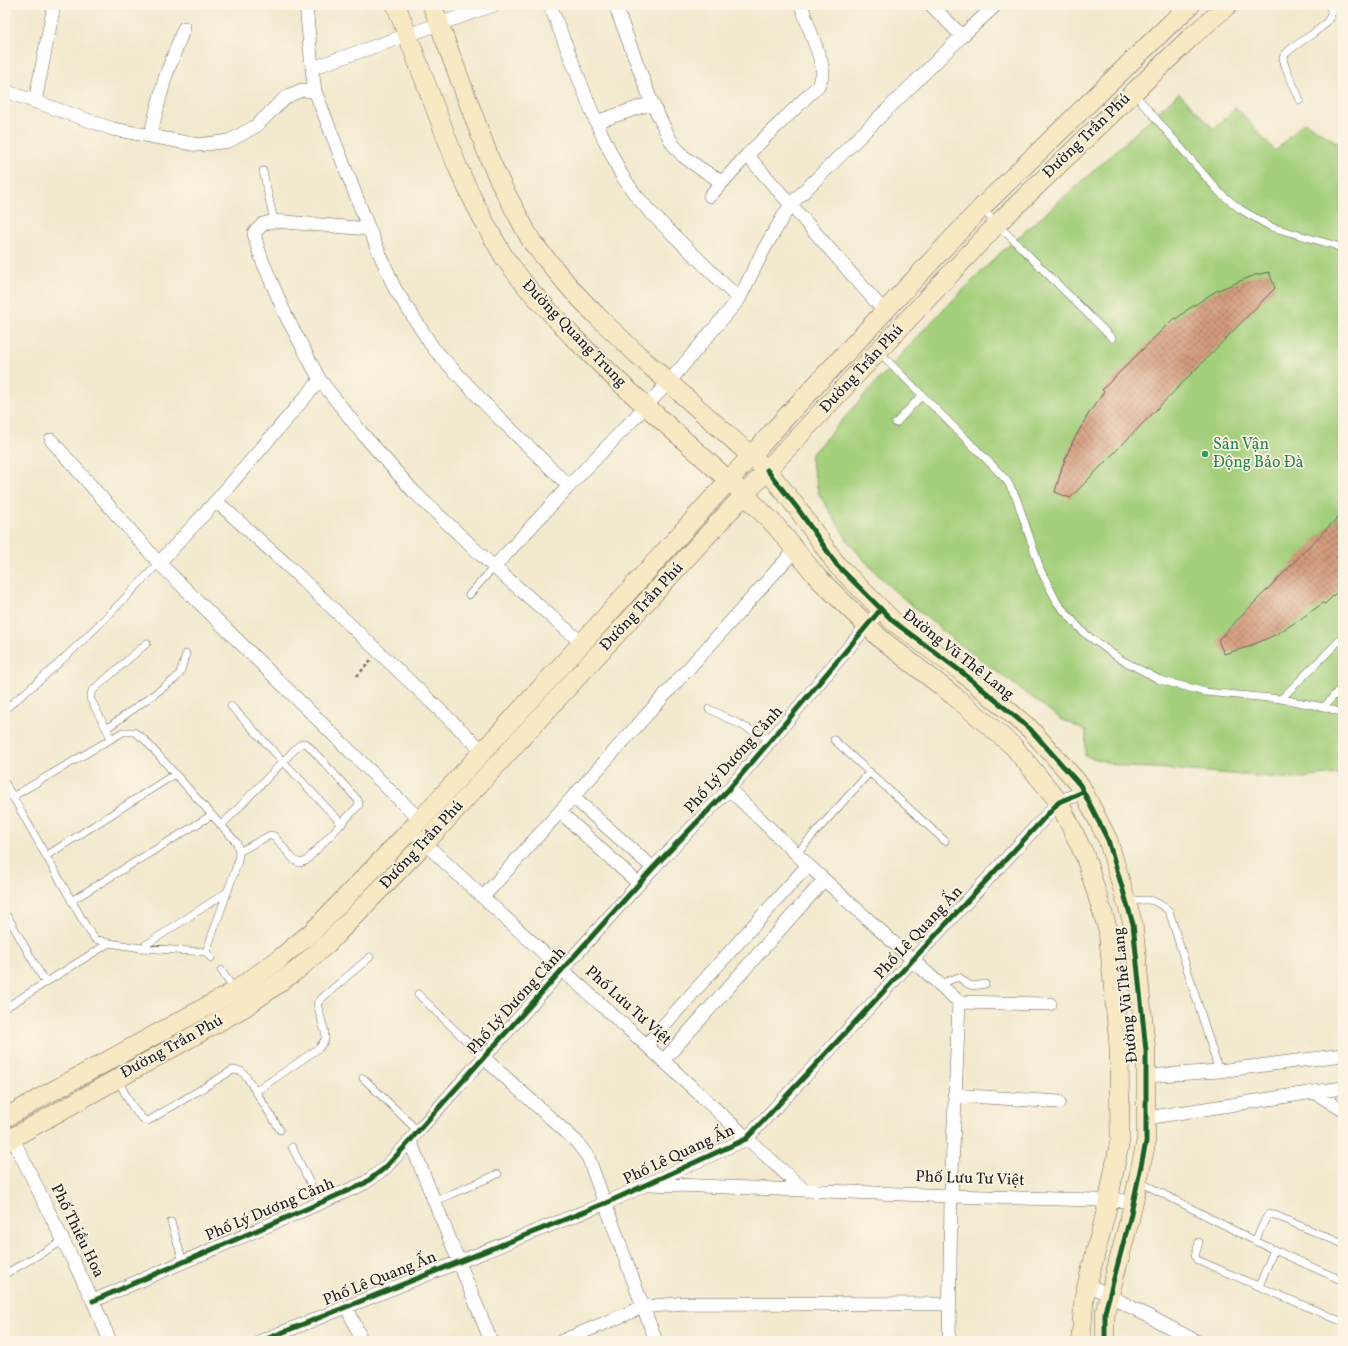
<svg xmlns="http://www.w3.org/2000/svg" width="1348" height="1346" font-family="Vollkorn,serif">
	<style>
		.garden { fill: #a4cf7c; stroke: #60764c }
		.building { fill: url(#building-cross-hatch) }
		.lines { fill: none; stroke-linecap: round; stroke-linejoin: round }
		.lane-casing { stroke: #67645a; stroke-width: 8 }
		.street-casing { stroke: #67645a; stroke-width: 14 }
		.secondary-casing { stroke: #67645a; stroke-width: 20 }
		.path { stroke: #67645a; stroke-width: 2.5; stroke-dasharray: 3 3; stroke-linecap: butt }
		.lane { stroke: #fff; stroke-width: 7 }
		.street { stroke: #fff; stroke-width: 13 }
		.secondary { stroke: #f8e8c3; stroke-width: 19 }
		.cycleway-casing { stroke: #fcf5e5; stroke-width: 8 }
		.cycleway { stroke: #1b5e20; stroke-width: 5 }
		.leisure-dot { fill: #2e9e5b; stroke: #fcf5e5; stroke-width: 1.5 }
		.labels { text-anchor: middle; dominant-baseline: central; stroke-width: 3.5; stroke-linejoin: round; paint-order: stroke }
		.street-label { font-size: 16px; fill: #1c1c1c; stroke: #fcf5e5 }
		.leisure-label { font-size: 16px; fill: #27864d; stroke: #fcf5e5; text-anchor: start }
	</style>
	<defs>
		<pattern id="building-cross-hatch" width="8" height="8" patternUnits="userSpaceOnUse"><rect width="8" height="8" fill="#d49b7d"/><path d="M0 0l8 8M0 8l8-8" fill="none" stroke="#ab7e66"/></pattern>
	</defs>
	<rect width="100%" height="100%" fill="#fcf5e5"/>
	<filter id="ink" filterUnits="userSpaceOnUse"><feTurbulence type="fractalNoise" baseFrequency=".025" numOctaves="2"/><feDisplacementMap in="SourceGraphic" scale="8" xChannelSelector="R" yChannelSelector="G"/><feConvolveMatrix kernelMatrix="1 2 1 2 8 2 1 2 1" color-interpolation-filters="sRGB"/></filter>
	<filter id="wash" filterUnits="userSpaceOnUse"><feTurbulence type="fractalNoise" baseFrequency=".012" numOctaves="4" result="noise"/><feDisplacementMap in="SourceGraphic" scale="16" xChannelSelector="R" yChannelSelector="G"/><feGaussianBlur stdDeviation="0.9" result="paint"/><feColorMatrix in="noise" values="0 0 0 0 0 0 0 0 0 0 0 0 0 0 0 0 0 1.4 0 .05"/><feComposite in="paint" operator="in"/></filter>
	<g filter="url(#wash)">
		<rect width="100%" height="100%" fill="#f2e9ce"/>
		<path class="garden" d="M1179,93L1214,129L1236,107L1275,151L1304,122L1343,146V773L1295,779L1154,768L1125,767L1085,756L1086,731L1061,719L950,637L897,593L874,571L850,544L819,494L810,456L928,325L998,255L1088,176Z"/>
		<g id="blocks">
			<path class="building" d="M1269,272L1275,288L1070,498L1055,492L1062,467L1073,441L1089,413L1104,392L1102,390L1174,318L1176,319L1187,310L1216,291L1255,275Z
				M1343,512V586L1325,604L1323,603L1302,618L1275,635L1248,647L1224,654L1218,640Z"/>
		</g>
	</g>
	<g filter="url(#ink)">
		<use href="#blocks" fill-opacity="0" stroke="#67645a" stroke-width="1"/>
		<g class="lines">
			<g class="lane-casing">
				<path id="lane" d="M1133,92L1219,192L1240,209L1271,227L1334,245L1343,249
					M1300,100L1285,66L1283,58C1291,41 1342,26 1329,5
					M263,171L274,221
					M981,208L1112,338
					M878,351L994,467L1007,481L1016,497L1041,571L1058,604L1084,633L1120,659L1160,680L1205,692L1281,699L1324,707L1343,713
					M896,423L922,395
					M469,595L494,567
					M1281,699L1343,637
					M231,706L342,824
					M1324,707L1343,685
					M5,709C61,665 110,614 159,563
					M709,709L771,740
					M106,729L175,679L180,673L186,654
					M111,738L90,698L92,691L147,643
					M834,740L945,841
					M5,783L87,928L95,939L109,943L141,948L206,952L211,958
					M12,797L123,732H134L144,739L237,843L239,852L238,862L206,952
					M221,826L297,747L303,743L307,744L358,800L359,805L306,861L300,863L294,860L274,836L270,835L239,852
					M796,854L870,772
					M46,856L175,774
					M71,901L212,815
					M1127,902C1148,899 1152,897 1169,911L1219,1071
					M5,916L8,917L45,982
					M141,948L227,892
					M221,970L235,991
					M939,984L959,977C970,987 971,987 985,984
					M418,994L484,1058
					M5,1008L109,943
					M363,1078L418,1131
					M118,1080C124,1091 136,1119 148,1121L233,1070L241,1071L246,1076L280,1130
					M255,1092L319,1048L325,1040V1032L317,1004L322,998L370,957
					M292,1147L320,1203
					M1138,1181L1255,1241L1343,1281
					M435,1201L498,1174
					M171,1222L183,1262
					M1255,1241L1266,1218L1270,1213L1343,1244
					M1199,1242L1195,1256L1197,1260L1343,1322
					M5,1274L63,1241
					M1259,1286L1274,1250"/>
			</g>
			<g class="street-casing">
				<path id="street" d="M306,5L312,68L315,91L369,229L395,289L434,349L489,408L569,486
					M550,5L596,122L621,174L634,193L651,213L739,299
					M615,5L652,103L672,143L683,156L698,167L722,182
					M931,5L962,36
					M312,68L494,5
					M5,91L113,129L198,145L229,141L256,126L284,99L290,95L302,90L315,91
					M35,102L54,5
					M596,122L652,103
					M150,136L165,78L184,28
					M747,155L884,311
					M710,196L747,155L818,86L823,74L821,61L801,5
					M369,229L274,221L263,224L254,233L257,245L262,260L286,316L320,380L361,432L414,492L494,567L582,643
					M320,380L216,501L159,563L420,820
					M51,440L159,563
					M216,501L287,565L483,751
					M494,567L569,486L669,382L739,299L764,249L790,205L962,36L996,5
					M729,789L808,865L959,1002L1050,1004
					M573,797L653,868
					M560,812L639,884
					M411,830C487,903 567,974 646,1045C699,1093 751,1143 804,1190
					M483,897L795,550
					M646,1045L808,865
					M484,1058L576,1141L588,1157L643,1307L656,1341
					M663,1061L824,880
					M1146,1076L1219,1071L1343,1055
					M1314,1092L1343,1088
					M954,1095L1059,1102
					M1146,1118L1314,1092L1343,1110
					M12,1137L93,1301L110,1341
					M410,1141L491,1341
					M651,1184L951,1196L1134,1201
					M1087,1284L1196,1341
					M93,1301L320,1203L365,1183L385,1168L410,1141L418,1131L653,868L729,789L771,740L881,609
					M347,1307L362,1341
					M261,1341L606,1203L746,1139L808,1073L1059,802L1083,792
					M562,1341L643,1307L686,1303L949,1304
					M949,1341L951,1196L959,1002"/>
			</g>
			<g class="secondary-casing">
				<path id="secondary" d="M396,5L458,168L472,198L488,229L504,257L526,286L572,336L617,380L745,495L775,525L819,579L882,640L953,695L1013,746L1059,802L1085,856L1108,930L1119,1046L1120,1140L1106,1212L1084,1297L1081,1341
					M432,5L490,160L503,188L532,242L572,290L596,315L638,355L767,470L798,509L837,565L894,622L963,673L1030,729L1080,785L1108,840L1133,924L1146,1051V1142L1130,1218L1105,1312V1341
					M5,1118L49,1093L235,991L278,960L313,931L420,820L582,643L786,417L981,208L1170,24L1191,5
					M5,1142L245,1007L297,970L327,944L425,843L767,470L997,224L1190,38L1228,5"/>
			</g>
			<path class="path" d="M357,676L371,660"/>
			<use href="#lane" class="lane"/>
			<use href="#street" class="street"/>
			<use href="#secondary" class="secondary"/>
			<g class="cycleway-casing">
				<path id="cycleway" d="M767,470L798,509L837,565L894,622L963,673L1030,729L1080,785L1108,840L1133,924L1146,1051V1142L1130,1218L1105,1312V1341
					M93,1301L320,1203L365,1183L385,1168L410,1141L418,1131L653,868L729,789L771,740L881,609
					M261,1341L606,1203L746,1139L808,1073L1059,802L1083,792"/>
			</g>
			<use href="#cycleway" class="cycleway"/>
		</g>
	</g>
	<circle class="leisure-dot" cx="1205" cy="454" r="4"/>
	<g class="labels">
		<g class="street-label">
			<text transform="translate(1087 136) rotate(-44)">Đường Trần Phú</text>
			<text transform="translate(574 334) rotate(46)">Đường Quang Trung</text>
			<text transform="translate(862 369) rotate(-47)">Đường Trần Phú</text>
			<text transform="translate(642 607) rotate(-47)">Đường Trần Phú</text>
			<text transform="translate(958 655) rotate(38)">Đường Vũ Thê Lang</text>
			<text transform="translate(734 760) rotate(-48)">Phố Lý Dương Cảnh</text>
			<text transform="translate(422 845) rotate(-47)">Đường Trần Phú</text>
			<text transform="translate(919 933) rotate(-47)">Phố Lê Quang Ấn</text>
			<text transform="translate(1126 995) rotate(-96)">Đường Vũ Thê Lang</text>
			<text transform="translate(517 1001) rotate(-48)">Phố Lý Dương Cảnh</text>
			<text transform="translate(628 1006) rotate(42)">Phố Lưu Tư Việt</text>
			<text transform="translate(172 1047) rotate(-29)">Đường Trần Phú</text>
			<text transform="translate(679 1155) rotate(-25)">Phố Lê Quang Ấn</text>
			<text transform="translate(970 1179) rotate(2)">Phố Lưu Tư Việt</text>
			<text transform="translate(270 1210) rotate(-23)">Phố Lý Dương Cảnh</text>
			<text transform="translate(77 1231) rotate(64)">Phố Thiều Hoa</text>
			<text transform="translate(380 1279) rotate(-22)">Phố Lê Quang Ấn</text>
		</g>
		<g class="leisure-label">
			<text x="1213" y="445">Sân Vận<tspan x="1213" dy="18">Động Bảo Đà</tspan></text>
		</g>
	</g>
	<rect width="1348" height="1346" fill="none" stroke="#fcf5e5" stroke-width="20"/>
</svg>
